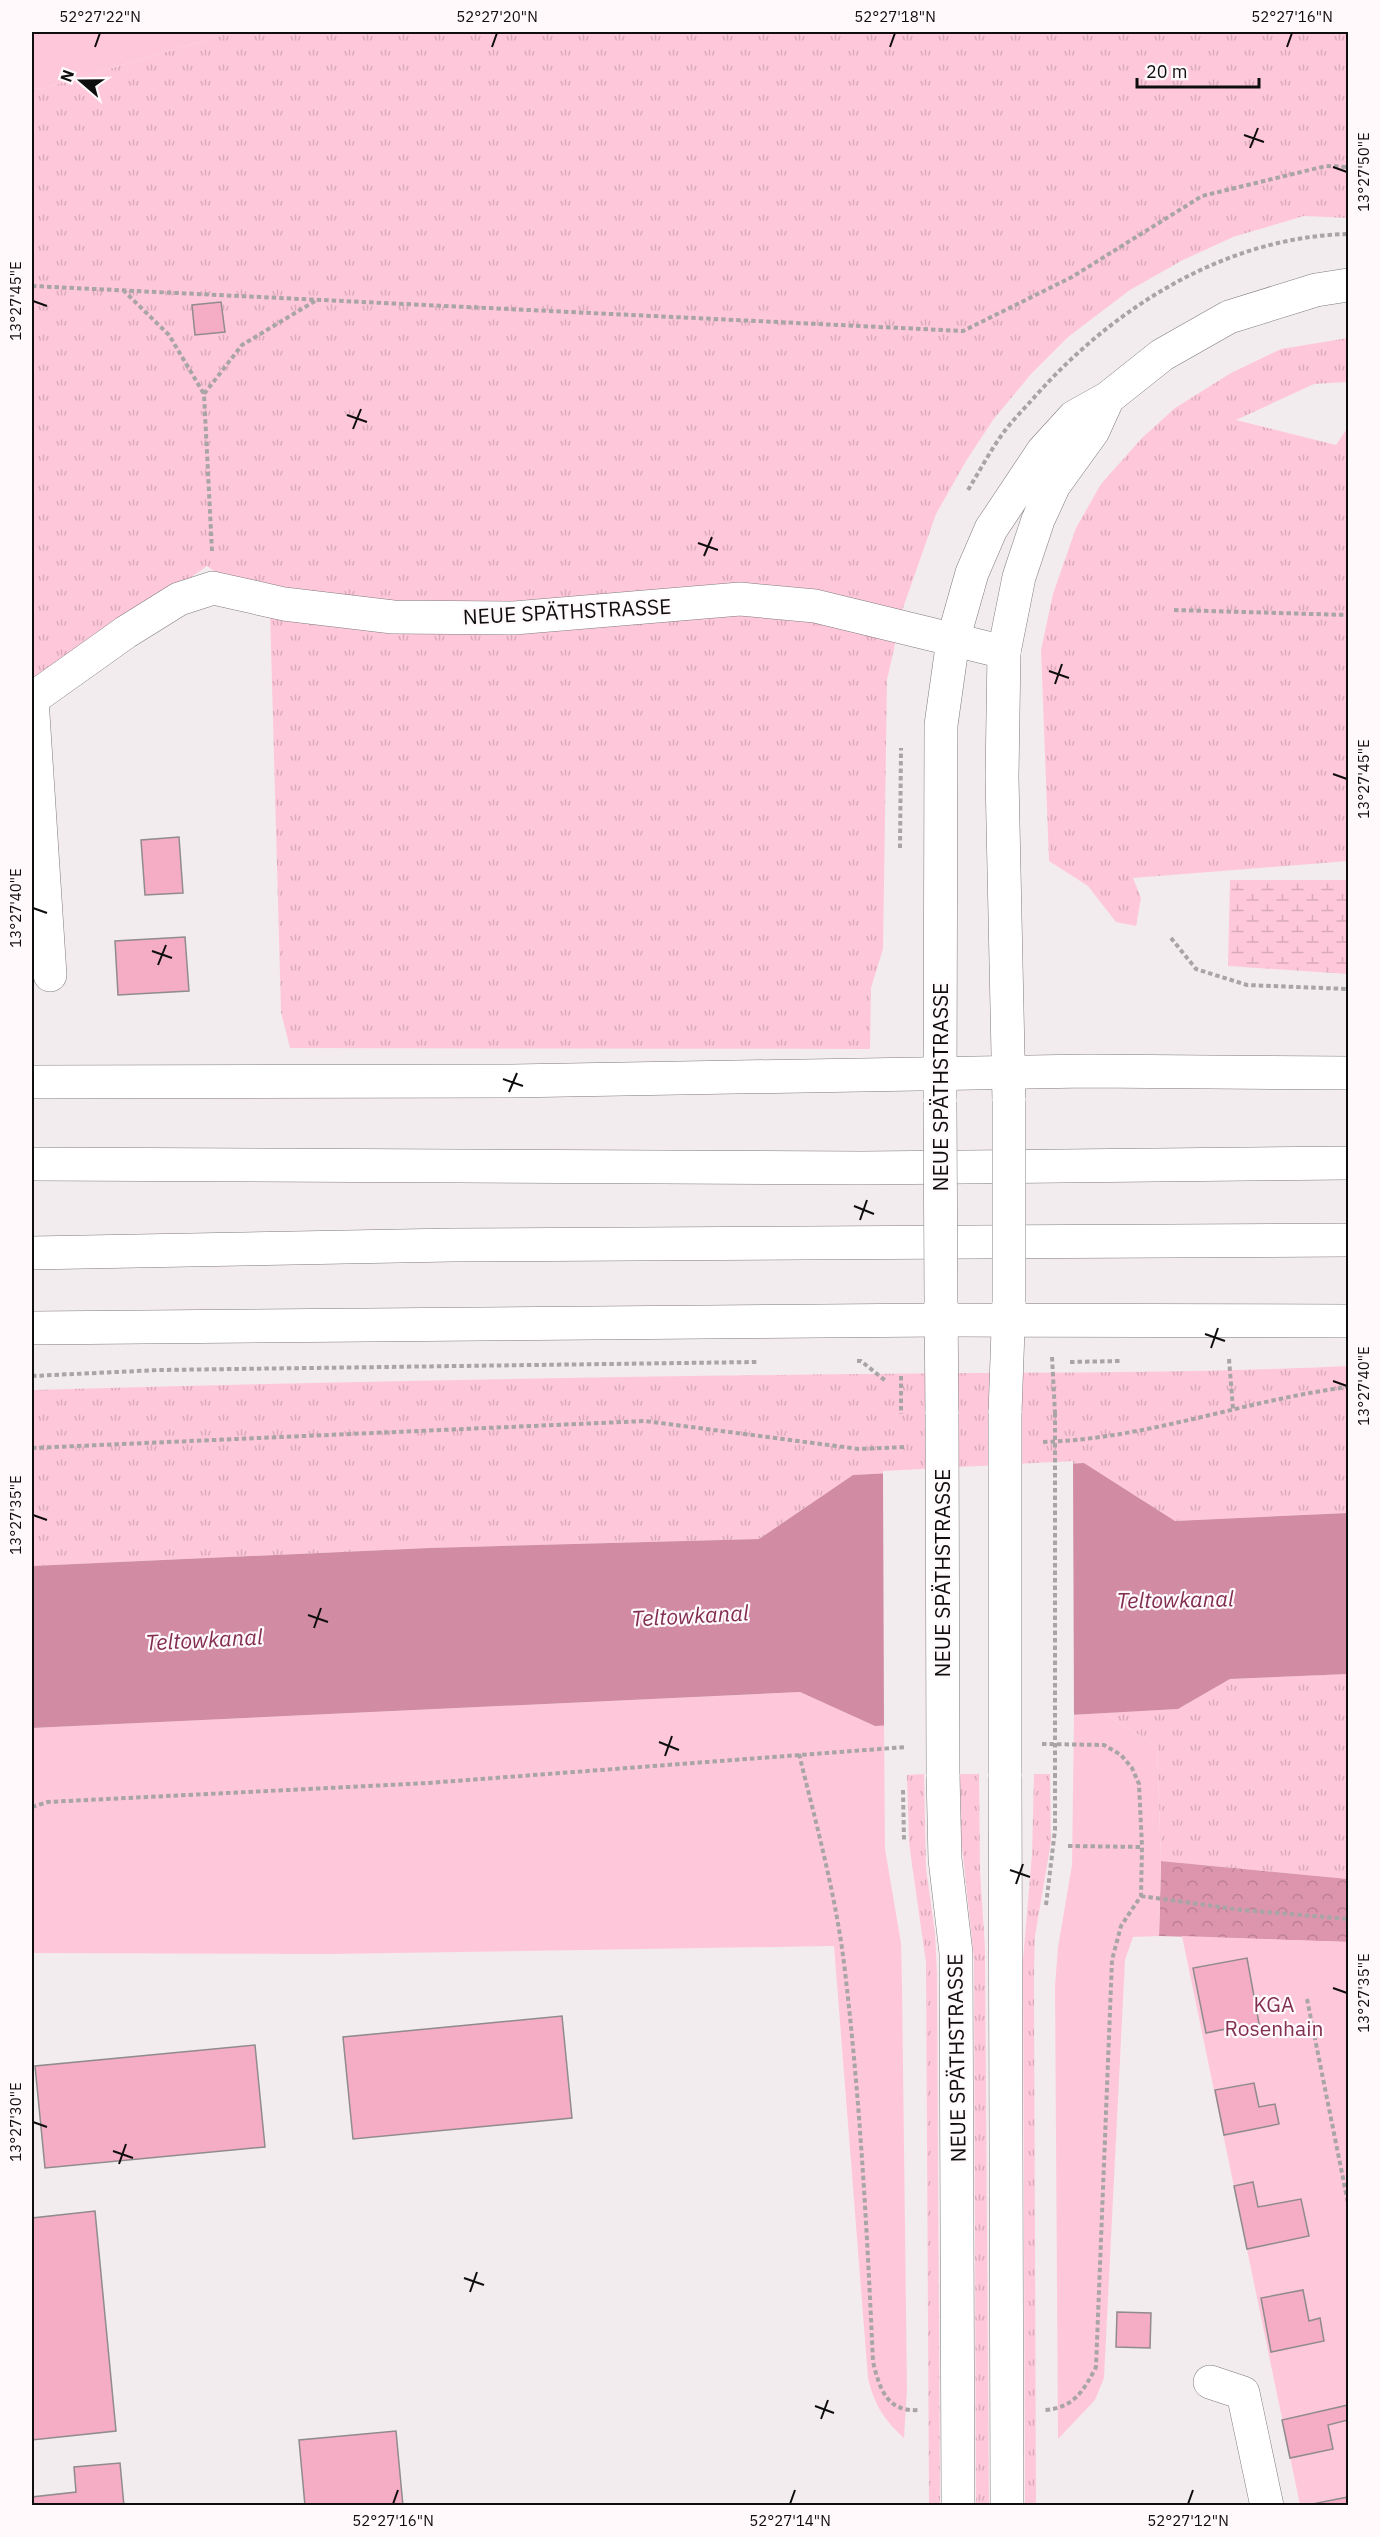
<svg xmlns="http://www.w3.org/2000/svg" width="1380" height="2537" font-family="'IBM Plex Sans',sans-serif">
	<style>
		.grass { fill: url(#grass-tufts) }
		.forest { fill: url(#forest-crowns) }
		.wetland { fill: url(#wetland-marsh) }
		.green { fill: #ffc8da }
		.water { fill: #d18ba3 }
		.pier { fill: #f2ecee }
		.building { fill: #f5acc5; stroke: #908b8c; stroke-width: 1.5 }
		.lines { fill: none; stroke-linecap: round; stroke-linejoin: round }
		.minor-casing { stroke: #807b7c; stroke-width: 34 }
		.major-casing { stroke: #807b7c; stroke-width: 34 }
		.highway-casing { stroke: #807b7c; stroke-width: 34 }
		.path { stroke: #a9a5a6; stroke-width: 4; stroke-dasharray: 4.5 3; stroke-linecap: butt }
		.minor { stroke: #fff; stroke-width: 33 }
		.major { stroke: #fff; stroke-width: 33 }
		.highway { stroke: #fff; stroke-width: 33 }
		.major-bridge-casing { stroke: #807b7c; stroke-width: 34; stroke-linecap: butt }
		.path-bridge { stroke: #a9a5a6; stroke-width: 4; stroke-dasharray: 4.5 3; stroke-linecap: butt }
		.major-bridge { stroke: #fff; stroke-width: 33 }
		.ticks { fill: none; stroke: #0f0e0e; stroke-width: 2 }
		.labels { text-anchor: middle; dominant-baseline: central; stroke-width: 4.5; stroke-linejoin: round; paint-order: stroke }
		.street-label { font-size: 21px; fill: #0f0e0e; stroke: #fff9fb }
		.park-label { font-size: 21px; fill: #832f52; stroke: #fff9fb }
		.water-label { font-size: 22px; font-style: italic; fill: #822e51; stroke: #fff9fb }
		.neatline { fill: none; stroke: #0f0e0e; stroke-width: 2 }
		.ticks-label { font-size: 15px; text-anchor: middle; fill: #0f0e0e }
	</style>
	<defs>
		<pattern id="grass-tufts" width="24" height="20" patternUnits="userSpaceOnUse" patternTransform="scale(1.5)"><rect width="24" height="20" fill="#ffc8da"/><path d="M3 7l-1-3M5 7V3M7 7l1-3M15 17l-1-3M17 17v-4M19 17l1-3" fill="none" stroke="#d9abba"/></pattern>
		<pattern id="forest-crowns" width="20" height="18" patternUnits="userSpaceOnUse" patternTransform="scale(1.5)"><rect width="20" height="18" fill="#dd95ae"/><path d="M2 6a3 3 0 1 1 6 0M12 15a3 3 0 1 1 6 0" fill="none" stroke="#bc7f94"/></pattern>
		<pattern id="wetland-marsh" width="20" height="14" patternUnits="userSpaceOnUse" patternTransform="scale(1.5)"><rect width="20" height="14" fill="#ffc8da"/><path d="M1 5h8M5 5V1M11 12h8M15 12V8" fill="none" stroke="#d9abba"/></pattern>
	</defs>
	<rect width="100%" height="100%" fill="#f2ecee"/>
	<path class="grass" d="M233,32H1292L1314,34L1315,32H1348V218L1304,216L1233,237L1181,261L1130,290L1068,337L1031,374L993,420L966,461L936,514L903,608L887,680L883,949L871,988L870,1049L290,1048L281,1012L270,611L207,566L32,691V88L41,89Z
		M1348,338V382L1314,384L1236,420L1336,445L1348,427V861L1133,878L1141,898L1136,926L1116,922L1088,886L1049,861L1041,650L1053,594L1076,528L1101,484L1142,438L1175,408L1231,373L1281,349Z
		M1348,1366V1513L1175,1521L1084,1463L853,1475L759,1539L429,1548L32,1566V1390C307,1382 583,1377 859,1374C1022,1372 1185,1374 1348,1366Z
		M1348,1674V1879L1161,1861L1157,1746L1102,1713L1178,1709L1230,1679Z
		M924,1774L926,1868L935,1933L937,1974L940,2506L929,2505L926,1963L909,1843L907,1775Z
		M960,1774H979L980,1870L985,1948L989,2506L976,2505L974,1959L961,1837Z
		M1034,1774H1050L1051,1842L1035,1936L1034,1973L1036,2505L1025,2506L1023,1960L1032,1854Z"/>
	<path class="forest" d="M1161,1861L1348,1879V1942L1159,1936Z"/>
	<path class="wetland" d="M1230,880H1348V974L1228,966Z"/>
	<path class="green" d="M32,32H233L41,89L32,88Z
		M800,1692L875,1726L884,1725L885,1849L901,1943L902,1985L907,2389L904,2438C884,2420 874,2404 868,2378L834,1946L329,1954L32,1953V1728Z
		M1102,1713L1157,1746L1161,1861L1159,1936L1133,1937L1125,1960L1104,2378L1095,2400L1058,2439L1055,1986L1058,1947L1072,1865L1074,1715Z
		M1182,1936L1348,1942V2505H1300Z"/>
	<path class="water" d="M1084,1463L1175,1521L1348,1513V1674L1230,1679L1178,1709L875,1726L800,1692L32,1728V1566L429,1548L759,1539L853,1475Z"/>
	<path class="pier" d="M1073,1461L1074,1718L884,1728L883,1471Z"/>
	<path class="building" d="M221,302L225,332L195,335L192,305Z
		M179,837L183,893L145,895L141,840Z
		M185,937L189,991L118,995L115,941Z
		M1247,1958L1260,2029L1247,2032L1245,2025L1206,2033L1193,1968Z
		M562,2016L572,2118L353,2139L343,2037Z
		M255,2045L265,2147L45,2168L35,2066Z
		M1254,2083L1259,2107L1275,2104L1279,2124L1224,2135L1215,2090Z
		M1253,2182L1258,2207L1301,2199L1309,2236L1247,2249L1234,2186Z
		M95,2211L116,2431L32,2440V2218Z
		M1303,2290L1309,2321L1320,2318L1324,2341L1271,2352L1261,2298Z
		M1117,2312L1151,2313L1150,2348L1116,2347Z
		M1348,2405V2420L1328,2425L1333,2449L1290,2458L1282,2420Z
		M396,2431L403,2506H305L299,2440Z
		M120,2463L124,2506H32V2497L76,2492L74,2467Z
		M1348,2497V2506H1307V2505Z"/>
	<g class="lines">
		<g class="minor-casing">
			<path id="minor" d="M50,975L32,699L126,632L179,599L213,588L284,604L393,617L514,618L740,599L815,606L1004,652
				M1210,2382L1243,2393L1267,2506"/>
		</g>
		<g class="major-casing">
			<path id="major" d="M1009,1101L1002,777L1004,652L1019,577L1038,520L1054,485L1093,431L1108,398
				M940,1102L941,725L953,640L972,573L991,529L1043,451L1074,417L1108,398L1162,355L1229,317L1316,290L1348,285
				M941,1303L942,1414
				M1005,1413L1009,1302
				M943,1774L945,1859L956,1953L958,2506
				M1005,1774L1007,2506"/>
		</g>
		<g class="highway-casing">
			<path id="highway" d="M32,1082L512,1081L1087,1071L1348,1073
				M32,1164L862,1168L1348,1163
				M32,1253L452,1245L1348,1240
				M32,1328L941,1320L1348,1321"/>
		</g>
		<path class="path" d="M32,286L963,331L1072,277L1202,196L1326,166L1348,167
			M123,290L169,335L204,394
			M968,490C979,472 989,453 1001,436C1010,423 1021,412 1031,401C1111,309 1224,237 1348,234
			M212,551L204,394L242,345L315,301
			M1174,610L1348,615
			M900,848L901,748
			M1171,938L1196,969L1247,985L1348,989
			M1052,1357L1055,1413
			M1229,1359L1233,1409
			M857,1361H861L887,1382
			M1070,1362L1120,1361
			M32,1376L159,1370L757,1362
			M901,1376V1414
			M1043,1442C1147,1439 1246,1400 1348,1387
			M32,1448L645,1421L859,1449L906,1447
			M1042,1744L1104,1745L1121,1755L1132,1768L1139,1784L1142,1847L1141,1896L1121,1926L1112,1960L1096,2367C1084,2390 1074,2408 1045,2410
			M799,1754C816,1823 835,1892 844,1963C860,2096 867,2229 873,2362C880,2390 887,2412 919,2410
			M903,1790L904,1840
			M32,1807L48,1802L428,1783L906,1747
			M1068,1846L1142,1847
			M1141,1896L1242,1910L1348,1919
			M1046,1905L1055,1830V1774
			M1307,1999L1348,2203"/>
		<use href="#minor" class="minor"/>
		<use href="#major" class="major"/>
		<use href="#highway" class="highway"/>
		<g class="major-bridge-casing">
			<path id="major-bridge" d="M1009,1101V1302
				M940,1102L941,1303
				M1005,1413V1774
				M942,1414L943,1774"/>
		</g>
		<path class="path-bridge" d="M1055,1413V1774"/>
		<use href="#major-bridge" class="major-bridge"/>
	</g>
	<path class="ticks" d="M95,47L100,33M492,47L497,33M890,47L895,33M1287,47L1292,33M1244,135L1264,142M1250,148L1258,128M1333,167L1347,172M33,301L47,306M347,415L367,422M353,429L361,409M698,543L718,550M704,556L712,537M1049,671L1069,678M1055,684L1062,664M1333,774L1347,779M33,908L47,913M152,951L172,958M158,965L166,945M503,1079L523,1086M509,1092L517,1073M854,1206L874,1214M860,1220L867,1200M1205,1334L1225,1341M1211,1348L1218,1328M1333,1381L1347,1386M33,1515L47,1520M308,1615L328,1622M314,1628L321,1608M659,1742L679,1750M665,1756L672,1736M1010,1870L1030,1877M1016,1884L1023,1864M1333,1988L1347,1993M33,2122L47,2127M113,2151L133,2158M119,2164L126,2144M464,2278L484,2285M470,2292L477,2272M815,2406L834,2413M821,2419L828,2400M393,2504L398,2490M790,2504L795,2490M1188,2504L1193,2490"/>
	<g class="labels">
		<g class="street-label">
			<text transform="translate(567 611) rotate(-3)">NEUE SPÄTHSTRASSE</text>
			<text transform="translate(940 1087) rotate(-90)">NEUE SPÄTHSTRASSE</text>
			<text transform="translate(942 1573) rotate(-90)">NEUE SPÄTHSTRASSE</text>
			<text transform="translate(956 2058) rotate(-91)">NEUE SPÄTHSTRASSE</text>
		</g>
		<g class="park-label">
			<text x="1274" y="2004">KGA<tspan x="1274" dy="24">Rosenhain</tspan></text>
		</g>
		<g class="water-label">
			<text transform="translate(1175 1599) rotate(-1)">Teltowkanal</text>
			<text transform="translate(690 1615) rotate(-3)">Teltowkanal</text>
			<text transform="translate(204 1639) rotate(-3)">Teltowkanal</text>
		</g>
	</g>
	<rect width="1380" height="2537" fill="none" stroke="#fff9fb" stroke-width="66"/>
	<g transform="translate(81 81) rotate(290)" stroke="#fff9fb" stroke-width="4.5" paint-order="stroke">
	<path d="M0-4.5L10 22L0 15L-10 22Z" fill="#0f0e0e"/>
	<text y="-9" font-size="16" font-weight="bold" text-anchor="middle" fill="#0f0e0e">N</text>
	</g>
	<path d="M1137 78v9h122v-9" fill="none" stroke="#0f0e0e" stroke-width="3"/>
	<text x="1146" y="78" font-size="18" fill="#0f0e0e" stroke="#fff9fb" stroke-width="4.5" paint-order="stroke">20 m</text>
	<rect x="33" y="33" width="1314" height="2471" class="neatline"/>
	<g class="ticks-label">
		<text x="100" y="22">52°27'22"N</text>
		<text x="497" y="22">52°27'20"N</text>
		<text x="895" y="22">52°27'18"N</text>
		<text x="1292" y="22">52°27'16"N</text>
		<text transform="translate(1364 172) rotate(-90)" y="5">13°27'50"E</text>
		<text transform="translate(16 301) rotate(-90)" y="5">13°27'45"E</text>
		<text transform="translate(1364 779) rotate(-90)" y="5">13°27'45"E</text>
		<text transform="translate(16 908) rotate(-90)" y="5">13°27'40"E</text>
		<text transform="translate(1364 1386) rotate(-90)" y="5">13°27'40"E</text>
		<text transform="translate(16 1515) rotate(-90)" y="5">13°27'35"E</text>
		<text transform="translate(1364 1993) rotate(-90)" y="5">13°27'35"E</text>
		<text transform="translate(16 2122) rotate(-90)" y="5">13°27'30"E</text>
		<text x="393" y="2526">52°27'16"N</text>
		<text x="790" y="2526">52°27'14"N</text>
		<text x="1188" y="2526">52°27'12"N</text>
	</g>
</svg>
